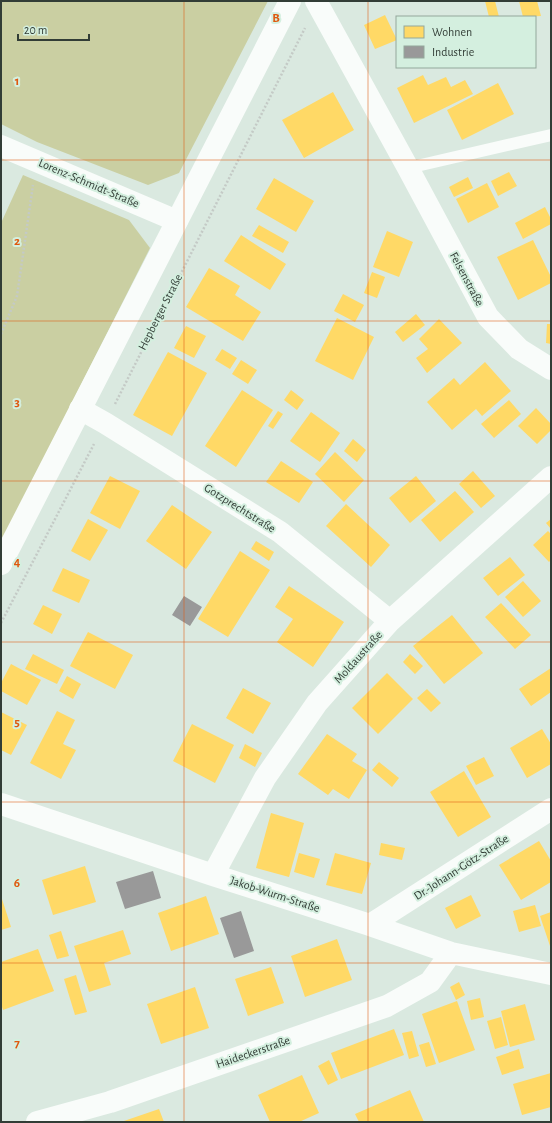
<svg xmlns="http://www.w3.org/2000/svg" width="552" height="1123" font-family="'Alegreya Sans',sans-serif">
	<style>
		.green { fill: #cacfa2 }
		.homes { fill: #ffd966 }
		.industry { fill: #999 }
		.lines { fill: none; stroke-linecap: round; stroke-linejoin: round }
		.path { stroke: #c4cac6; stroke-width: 2.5; stroke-dasharray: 2 2; stroke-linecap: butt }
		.service { stroke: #f9fcfa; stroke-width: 12 }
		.minor { stroke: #f9fcfa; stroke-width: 22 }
		.tertiary { stroke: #f9fcfa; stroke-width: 22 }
		.grid { fill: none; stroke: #df580e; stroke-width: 1; stroke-opacity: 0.55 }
		.labels { text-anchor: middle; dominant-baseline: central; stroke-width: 4; stroke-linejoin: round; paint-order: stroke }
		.street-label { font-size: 12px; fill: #323d36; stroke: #d4efdf }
		.grid-label { font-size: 13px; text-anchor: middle; font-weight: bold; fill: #df580e; stroke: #d4efdf; stroke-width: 4; stroke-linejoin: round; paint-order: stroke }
	</style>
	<rect width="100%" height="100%" fill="#dae9e0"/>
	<path class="green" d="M1,1H268L179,173L148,185L37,142L1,124Z
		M23,175L129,220L150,248L1,543V223Z"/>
	<path class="homes" d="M485,1H495L499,17H489Z
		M519,1H537L541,16L523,17Z
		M385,15L397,40L375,49L364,25Z
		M423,75L428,85L446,77L451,87L465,80L473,94L414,123L397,88Z
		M498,83L514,114L462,140L447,110Z
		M333,92L354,130L304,158L282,120Z
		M509,172L517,186L498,196L491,181Z
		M468,177L473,188L454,197L449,187Z
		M274,178L314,201L296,232L256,209Z
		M487,183L499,207L468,223L456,199Z
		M545,207L551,219V224L523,239L515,223Z
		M259,225L289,242L283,253L252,236Z
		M387,231L413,242L399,277L373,267Z
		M241,235L286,264L270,290L224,261Z
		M533,240L551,277V283L518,300L497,257Z
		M209,268L240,286L235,295L261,312L243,341L186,307Z
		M372,272L385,277L377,298L364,293Z
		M343,294L364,305L355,322L334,311Z
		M416,314L425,325L403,342L395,332Z
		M337,318L374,337L353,380L315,361Z
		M439,319L462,343L427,373L416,358L428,349L419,339Z
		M547,324H551V344L546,343Z
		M186,326L206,336L194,358L174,348Z
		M222,349L237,358L230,369L215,360Z
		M168,352L207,373L172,436L133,415Z
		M241,360L257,370L248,384L232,374Z
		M485,362L511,391L482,416L476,409L452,430L427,402L454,378L460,385Z
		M242,390L273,410L236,467L205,446Z
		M291,390L304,400L297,410L284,400Z
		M509,400L521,414L494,438L481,424Z
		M536,408L551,424V430L537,444L518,426Z
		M278,411L283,414L273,429L268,426Z
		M311,412L340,433L320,462L290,441Z
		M353,439L366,450L357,462L344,451Z
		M335,452L364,480L344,502L315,474Z
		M281,461L313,482L299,503L266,482Z
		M473,471L495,496L481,508L459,484Z
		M110,476L140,491L120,529L90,513Z
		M416,476L436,501L410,523L389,498Z
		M455,491L474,512L440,542L421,520Z
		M346,504L390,545L371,567L326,526Z
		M172,505L212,532L186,569L146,541Z
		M88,519L108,530L90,561L71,551Z
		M551,519V529L546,523Z
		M548,531L551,534V560L549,562L533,545Z
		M256,541L274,552L269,561L251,549Z
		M240,551L270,570L228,637L198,619Z
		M510,557L525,575L498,596L483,578Z
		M63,568L90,580L79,603L52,591Z
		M523,581L541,601L523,617L505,597Z
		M289,586L344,622L313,667L277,642L293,619L275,607Z
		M501,603L531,635L515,649L485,617Z
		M43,605L62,614L52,634L33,624Z
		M452,615L483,653L444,684L413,646Z
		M88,632L133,655L115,689L70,666Z
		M33,654L64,670L57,684L25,669Z
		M410,654L423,666L415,674L403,662Z
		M11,664L41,680L27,705L1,691V683Z
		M551,668V692L531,706L519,689Z
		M387,673L413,699L378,734L352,708Z
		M67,676L81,684L73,699L59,691Z
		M243,688L271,703L253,734L226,718Z
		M427,689L441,703L431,712L417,698Z
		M57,711L75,720L63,744L76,750L61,779L30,763Z
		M1,712L27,725L11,755L1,750Z
		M192,724L234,745L215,783L173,761Z
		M542,729L551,744V764L527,778L510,748Z
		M327,734L357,754L352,761L367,770L349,799L333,789L328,795L298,774Z
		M245,744L262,753L255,767L239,758Z
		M484,757L494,776L476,785L466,766Z
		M379,762L399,778L392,787L372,770Z
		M464,771L491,817L458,837L430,792Z
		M271,813L304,823L289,877L256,868Z
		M539,841L551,861V882L521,900L499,865Z
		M381,843L405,848L402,860L379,855Z
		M299,853L320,859L314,878L294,872Z
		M335,853L371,863L362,894L326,885Z
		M85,866L96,902L53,915L42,880Z
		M471,895L481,916L456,929L445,908Z
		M1,896L11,927L1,930Z
		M206,896L219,934L171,951L158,913Z
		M535,905L541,926L519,932L513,911Z
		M551,912V949L540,916Z
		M123,930L131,954L104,963L111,985L89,992L74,946Z
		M61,931L69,956L57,959L49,935Z
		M337,939L352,980L305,997L291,956Z
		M38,949L54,991L3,1010L1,1004V962Z
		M271,967L284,1003L248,1016L235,979Z
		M76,975L87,1012L75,1015L64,979Z
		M459,982L465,995L456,1000L450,987Z
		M195,987L209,1028L161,1044L147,1004Z
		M480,998L484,1017L471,1020L467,1001Z
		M457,1001L475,1050L439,1063L422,1014Z
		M525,1004L535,1040L510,1047L501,1011Z
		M501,1017L508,1045L495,1049L487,1021Z
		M394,1029L404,1055L341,1079L331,1053Z
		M412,1031L419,1056L409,1059L402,1033Z
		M429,1042L436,1064L426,1067L419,1045Z
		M519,1049L524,1068L502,1075L496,1057Z
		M329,1060L338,1080L328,1085L318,1066Z
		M551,1073V1107L522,1115L513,1084Z
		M302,1075L319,1113L299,1122H270L258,1095Z
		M410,1090L424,1122H359L355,1114Z
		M159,1109L164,1122H121Z"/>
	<path class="industry" d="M184,596L202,607L190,626L172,615Z
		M153,871L161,898L125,909L116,882Z
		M241,911L254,951L234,958L220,918Z"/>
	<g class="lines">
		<path class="path" d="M1,334L17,296L33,185
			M115,404L305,28
			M1,623L94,444"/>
		<path class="service" d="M408,168L551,135"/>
		<path class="minor" d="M316,1L408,168L488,317L519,349L551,369
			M1,146L177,221
			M80,409L105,423L280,532L390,621
			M1,804L213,875L370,925L451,953L551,974
			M213,875L265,778L317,703L390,621L551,477
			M370,925L551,809
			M37,1122L110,1102L387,1006L430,982L451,953"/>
		<path class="tertiary" d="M1,564L290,1"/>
	</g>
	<path class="grid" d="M184,1V1122M368,1V1122M1,160H551M1,321H551M1,481H551M1,642H551M1,802H551M1,963H551"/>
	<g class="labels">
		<g class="street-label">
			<text transform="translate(89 183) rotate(23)">Lorenz-Schmidt-Straße</text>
			<text transform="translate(467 279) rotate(62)">Felsenstraße</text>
			<text transform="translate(160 312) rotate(-63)">Hepberger Straße</text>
			<text transform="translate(240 508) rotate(32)">Gotzprechtstraße</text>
			<text transform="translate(358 657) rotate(-48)">Moldaustraße</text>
			<text transform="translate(461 867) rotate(-33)">Dr.-Johann-Götz-Straße</text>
			<text transform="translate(275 894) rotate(18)">Jakob-Wurm-Straße</text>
			<text transform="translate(253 1052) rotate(-19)">Haideckerstraße</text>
		</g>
	</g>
	<g class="grid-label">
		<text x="276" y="22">B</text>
		<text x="17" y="85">1</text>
		<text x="17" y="245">2</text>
		<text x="17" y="406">3</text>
		<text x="17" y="566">4</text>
		<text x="17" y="726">5</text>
		<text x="17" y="887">6</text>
		<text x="17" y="1047">7</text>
	</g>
	<rect width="552" height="1123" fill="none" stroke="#323d36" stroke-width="4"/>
	<rect x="396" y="16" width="140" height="52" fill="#d4efdf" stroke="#93a89b"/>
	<rect x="404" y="26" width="20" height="12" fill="#ffd966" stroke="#93a89b"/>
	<text x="432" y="36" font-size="12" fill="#323d36">Wohnen</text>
	<rect x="404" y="46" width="20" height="12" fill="#999999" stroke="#93a89b"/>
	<text x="432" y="56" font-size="12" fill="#323d36">Industrie</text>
	<path d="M18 34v6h71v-6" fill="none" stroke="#323d36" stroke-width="2"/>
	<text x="24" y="34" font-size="12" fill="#323d36" stroke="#d4efdf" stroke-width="3" paint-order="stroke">20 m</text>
</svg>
